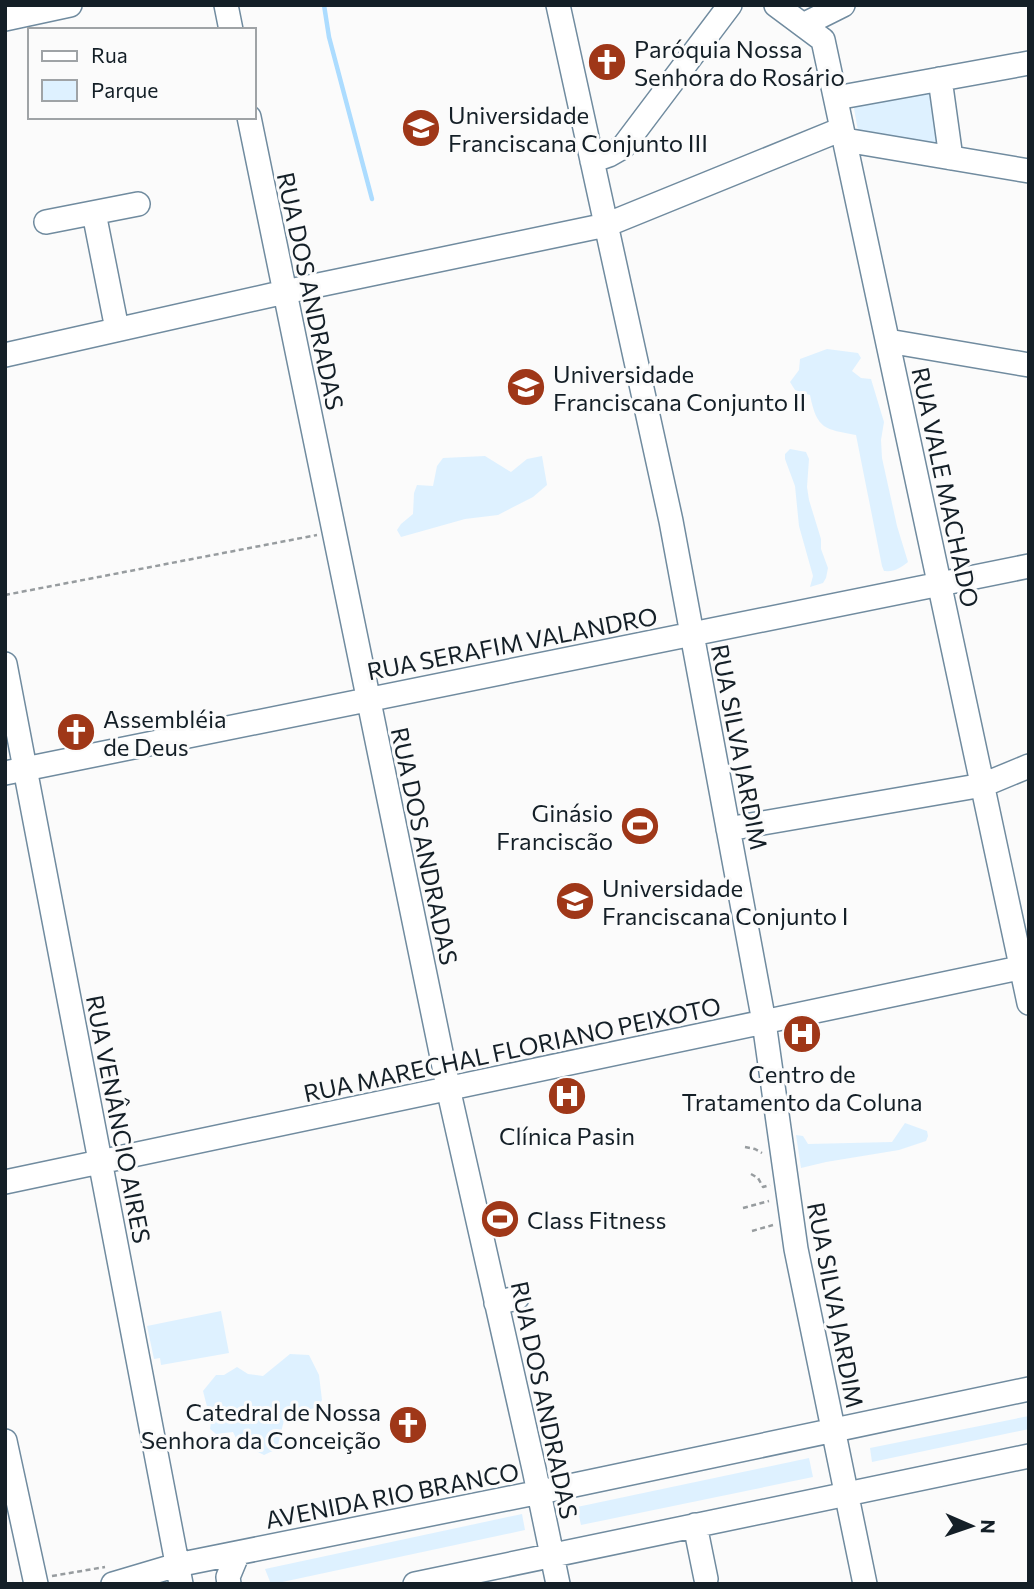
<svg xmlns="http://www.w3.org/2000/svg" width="1034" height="1589" font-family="Commissioner,sans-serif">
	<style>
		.green { fill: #def1ff }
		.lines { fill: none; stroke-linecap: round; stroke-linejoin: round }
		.stream { stroke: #acdcff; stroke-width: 4.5 }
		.minor-casing { stroke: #708b9f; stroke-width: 26 }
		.path { stroke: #979c9f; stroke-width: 2.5; stroke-dasharray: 5 3.5; stroke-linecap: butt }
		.minor { stroke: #fff; stroke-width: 23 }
		.labels { text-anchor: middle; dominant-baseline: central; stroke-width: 6; stroke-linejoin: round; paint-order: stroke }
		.poi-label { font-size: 24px; fill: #141f27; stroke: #fbfbfb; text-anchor: start }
		.street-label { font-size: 24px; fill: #141f27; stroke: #fbfbfb }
	</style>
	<rect width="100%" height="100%" fill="#fbfbfb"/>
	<path class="green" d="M936,91L945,146L858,131L853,103Z
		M827,349L858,353L861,358L852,371L861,378L871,379L884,422L881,440L882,458L897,526L908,562C900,568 895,572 884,571L882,566L856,435C825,429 817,430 810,395L795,390L790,382L799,370L800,359Z
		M790,449L806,452L809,459L807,487L809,500L821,539V549L828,568L826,578L823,583L810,587L813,576L799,526L795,486L785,459V454Z
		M485,456L511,472L527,459L542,456L547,485L533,497L498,515L465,519L401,537L397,530L401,524L413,514L414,493L417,485L433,486L437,466L443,458Z
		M905,1123L927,1131L928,1136L926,1141L899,1150L826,1162L801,1168L796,1135L803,1136L808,1144L892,1142Z
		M221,1311L229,1353L161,1365L160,1358L154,1359L147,1326Z
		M290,1354L309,1355L319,1375L322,1400L318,1407L285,1416L277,1449L264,1455L238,1442L233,1432L216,1434L210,1429L211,1422L203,1391L216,1375H224L237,1367L248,1374L263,1376Z
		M1029,1416V1429L872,1462L870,1448Z
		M809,1458L813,1477L581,1525L577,1507Z
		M522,1514L525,1530L273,1584H271L265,1569Z"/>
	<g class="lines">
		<path class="stream" d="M324,5L329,37L372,199"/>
		<g class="minor-casing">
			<path id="minor" d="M226,5L231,30
				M558,5L671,521L764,1022L796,1249L865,1584
				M776,5L823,40L1029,1003
				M5,19L70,5
				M803,25L843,5
				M940,79L951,158
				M836,98L1029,63
				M249,117L451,1101L534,1469L558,1584
				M845,140L1029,171
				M592,161L609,155L623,147L730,5
				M94,213L117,329
				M46,222L138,204
				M888,341L1029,365
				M5,355L285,292L606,225L842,129
				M5,664L181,1584
				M5,773L1029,566
				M728,829L983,785L1029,766
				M5,1182L1029,966
				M496,1303L517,1298
				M5,1441L36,1584
				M695,1525L706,1579
				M113,1584L177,1565L560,1488L1029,1389
				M229,1584L228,1577L238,1553
				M415,1584L1029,1456"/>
		</g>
		<path class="path" d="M5,595L317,535
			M745,1147L755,1149L762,1153
			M751,1174L758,1178L763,1187L770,1185
			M743,1208L769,1201
			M752,1231L773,1225
			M52,1576L105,1567"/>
		<use href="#minor" class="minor"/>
	</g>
	<defs>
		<g id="church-disc" transform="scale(2.0125)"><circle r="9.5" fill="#9f3718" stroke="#fbfbfb"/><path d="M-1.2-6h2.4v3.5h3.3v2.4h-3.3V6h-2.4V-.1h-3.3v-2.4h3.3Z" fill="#fff"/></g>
		<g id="university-disc" transform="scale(2.0125)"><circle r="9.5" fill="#9f3718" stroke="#fbfbfb"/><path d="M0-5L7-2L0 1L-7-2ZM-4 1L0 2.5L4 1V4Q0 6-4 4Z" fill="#fff"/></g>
		<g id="stadium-disc" transform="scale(2.0125)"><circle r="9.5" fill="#9f3718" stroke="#fbfbfb"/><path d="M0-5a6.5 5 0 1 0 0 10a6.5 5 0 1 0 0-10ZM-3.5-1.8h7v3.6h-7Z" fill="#fff"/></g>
		<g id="hospital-disc" transform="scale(2.0125)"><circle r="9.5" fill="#9f3718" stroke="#fbfbfb"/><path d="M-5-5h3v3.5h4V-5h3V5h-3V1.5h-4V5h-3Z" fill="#fff"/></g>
	</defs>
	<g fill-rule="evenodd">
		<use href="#church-disc" x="607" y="62"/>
		<use href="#university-disc" x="421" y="128"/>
		<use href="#university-disc" x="526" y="387"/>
		<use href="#church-disc" x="76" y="732"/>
		<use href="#stadium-disc" x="640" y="826"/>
		<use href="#university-disc" x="575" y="901"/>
		<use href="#hospital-disc" x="802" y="1034"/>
		<use href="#hospital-disc" x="567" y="1096"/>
		<use href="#stadium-disc" x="500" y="1219"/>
		<use href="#church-disc" x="408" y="1425"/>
	</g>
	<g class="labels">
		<g class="poi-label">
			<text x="634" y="48">Paróquia Nossa<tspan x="634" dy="28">Senhora do Rosário</tspan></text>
			<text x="448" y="114">Universidade<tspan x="448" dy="28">Franciscana Conjunto III</tspan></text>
			<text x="553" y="373">Universidade<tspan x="553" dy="28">Franciscana Conjunto II</tspan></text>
			<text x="103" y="718">Assembléia<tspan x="103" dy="28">de Deus</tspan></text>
			<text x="613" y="812" text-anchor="end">Ginásio<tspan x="613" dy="28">Franciscão</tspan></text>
			<text x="602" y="887">Universidade<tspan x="602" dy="28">Franciscana Conjunto I</tspan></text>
			<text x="802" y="1073" text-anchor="middle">Centro de<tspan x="802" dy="28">Tratamento da Coluna</tspan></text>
			<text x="567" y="1135" text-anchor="middle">Clínica Pasin</text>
			<text x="527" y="1219">Class Fitness</text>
			<text x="381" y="1411" text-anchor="end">Catedral de Nossa<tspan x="381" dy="28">Senhora da Conceição</tspan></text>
		</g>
		<g class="street-label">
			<text transform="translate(311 291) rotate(78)">RUA DOS ANDRADAS</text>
			<text transform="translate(946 487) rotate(78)">RUA VALE MACHADO</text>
			<text transform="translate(512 643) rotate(-11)">RUA SERAFIM VALANDRO</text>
			<text transform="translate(740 747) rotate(79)">RUA SILVA JARDIM</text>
			<text transform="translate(425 846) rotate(78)">RUA DOS ANDRADAS</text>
			<text transform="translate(512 1049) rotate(-12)">RUA MARECHAL FLORIANO PEIXOTO</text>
			<text transform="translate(119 1119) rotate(79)">RUA VENÂNCIO AIRES</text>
			<text transform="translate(836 1305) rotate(79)">RUA SILVA JARDIM</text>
			<text transform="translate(545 1400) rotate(78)">RUA DOS ANDRADAS</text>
			<text transform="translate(392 1495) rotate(-11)">AVENIDA RIO BRANCO</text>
		</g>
	</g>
	<rect width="1034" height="1589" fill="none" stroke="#141f27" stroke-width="14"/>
	<rect x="28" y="28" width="228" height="91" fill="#fbfbfb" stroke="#9fa3a6" stroke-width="2"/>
	<rect x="42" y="51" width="35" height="10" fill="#ffffff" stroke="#9fa3a6" stroke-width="2"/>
	<text x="91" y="63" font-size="21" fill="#141f27">Rua</text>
	<rect x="42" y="80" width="35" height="21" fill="#def1ff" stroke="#9fa3a6" stroke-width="2"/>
	<text x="91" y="98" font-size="21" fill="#141f27">Parque</text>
	<g transform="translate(971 1526) rotate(92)" stroke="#fbfbfb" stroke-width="5" paint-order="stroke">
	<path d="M0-5L12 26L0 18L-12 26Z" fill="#141f27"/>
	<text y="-10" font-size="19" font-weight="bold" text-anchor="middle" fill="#141f27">N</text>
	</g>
</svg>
